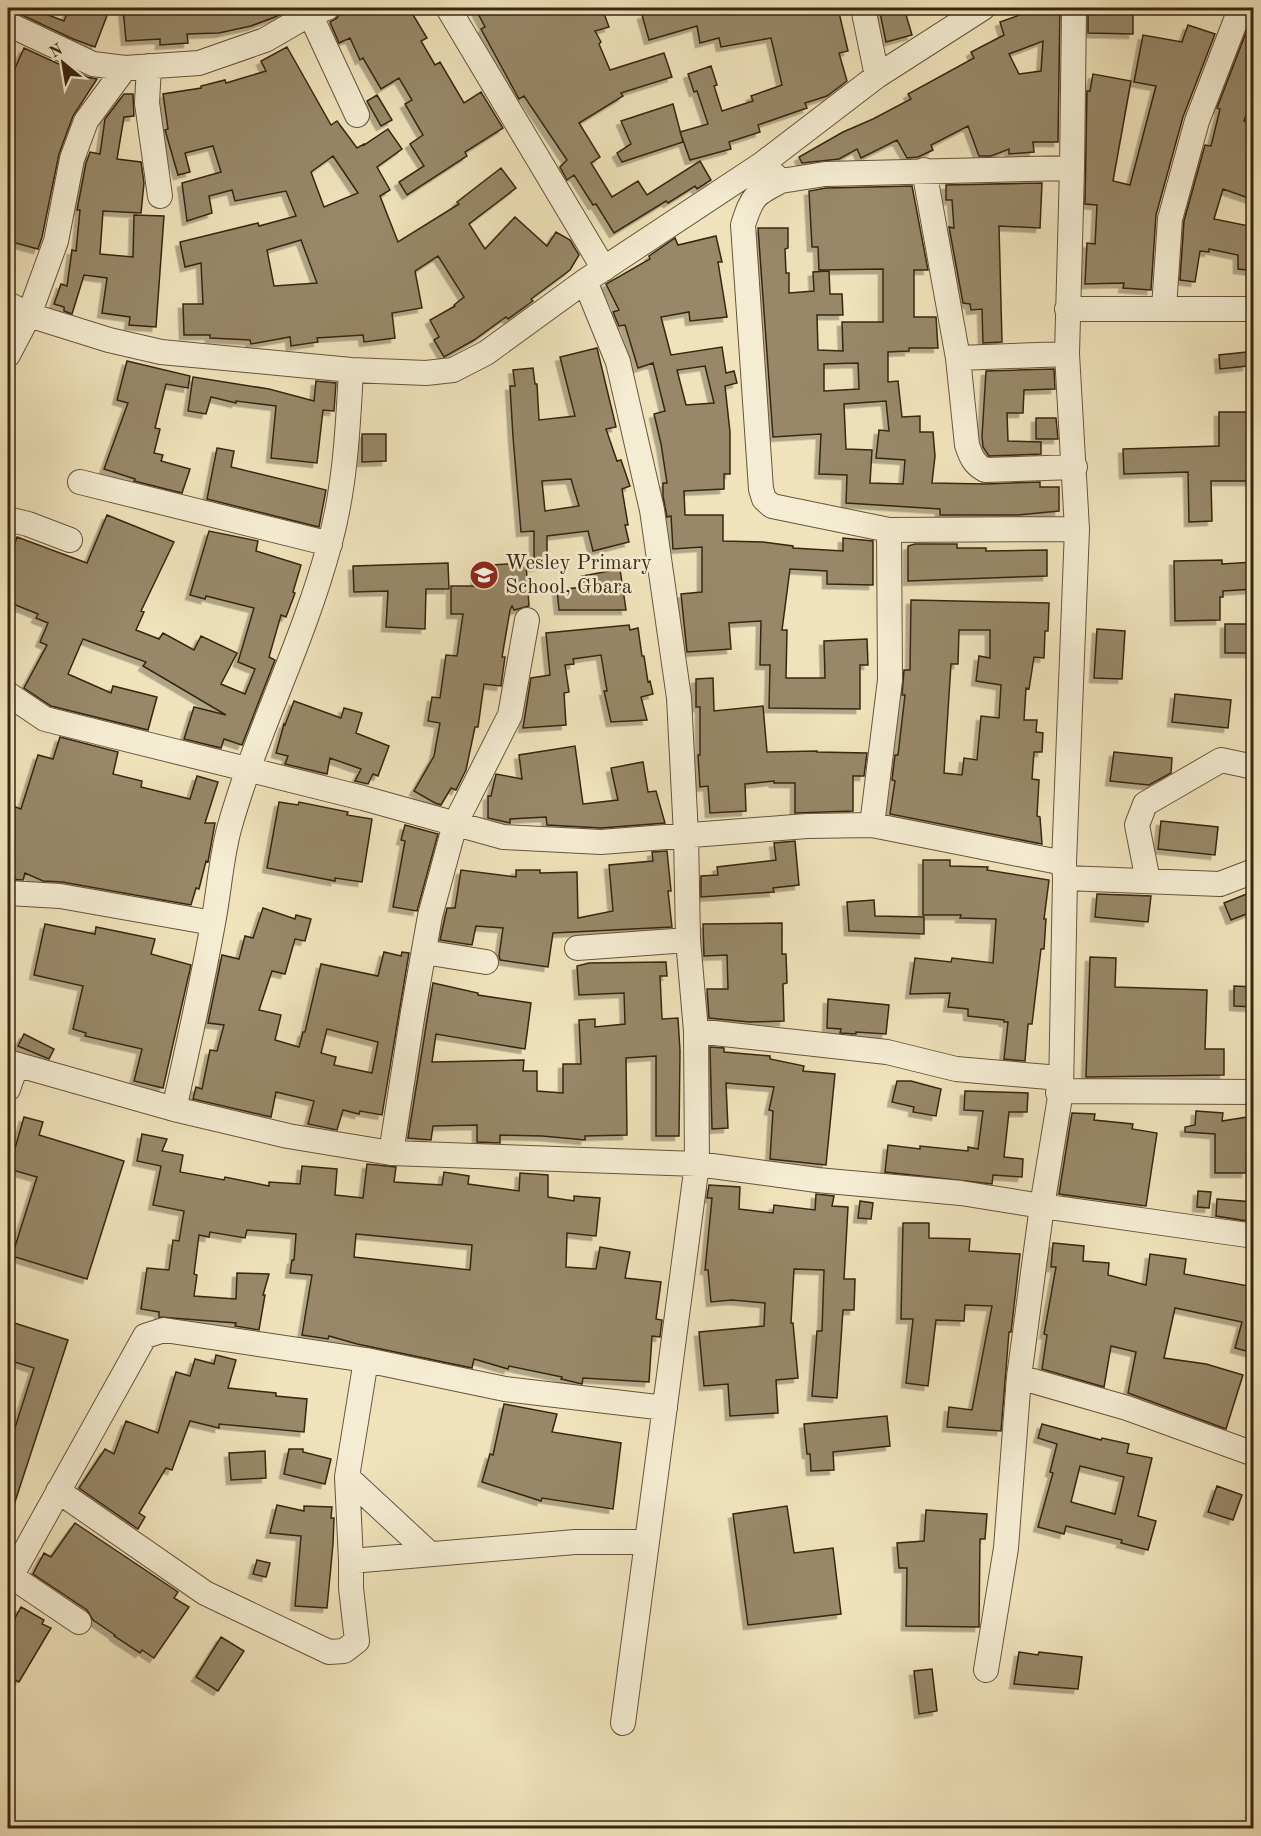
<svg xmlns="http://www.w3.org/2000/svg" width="1261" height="1836" font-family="'Old Standard TT',serif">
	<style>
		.building { fill: #988869; stroke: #382610; stroke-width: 1.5; fill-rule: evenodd; filter: url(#shadow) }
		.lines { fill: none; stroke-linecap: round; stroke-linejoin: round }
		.minor-casing { stroke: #66553b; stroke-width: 26 }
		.minor { stroke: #f5edd3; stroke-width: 24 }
		.labels { text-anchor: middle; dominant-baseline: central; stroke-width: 5; stroke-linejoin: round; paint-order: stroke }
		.poi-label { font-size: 21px; fill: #382610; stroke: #f5edd3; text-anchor: start }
	</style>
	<defs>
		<filter id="shadow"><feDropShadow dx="-4.5" dy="4.5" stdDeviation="0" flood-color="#0004"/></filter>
	</defs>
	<rect width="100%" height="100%" fill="#f0e3bb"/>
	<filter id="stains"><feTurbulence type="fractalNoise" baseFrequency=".00333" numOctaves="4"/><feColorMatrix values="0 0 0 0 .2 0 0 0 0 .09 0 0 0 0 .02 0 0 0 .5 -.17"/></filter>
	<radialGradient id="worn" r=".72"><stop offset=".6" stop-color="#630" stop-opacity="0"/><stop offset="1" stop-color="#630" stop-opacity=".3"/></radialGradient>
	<path class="building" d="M25,8H30L64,21L69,8H91L108,13L95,47L73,39L22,15Z
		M123,8H293L275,17L251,26L219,33L187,34L188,43L160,45V39L126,41Z
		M349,8H409L427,38L421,41L435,65L440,62L464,103L481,92L503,128L465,152L467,156L407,195L399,182L424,166L410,144L423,135L405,104L412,100L399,78L381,89L363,58L360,60L350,38L339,43L330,22L337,18L341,11Z
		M475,8H602L609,27L595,31L601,42L599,44L610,70L664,53L672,77L621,93L623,96L579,123L600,157L591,163L612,197L638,181L647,195L700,161L711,180L697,189L695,186L668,203L666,201L614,233L596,204L593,205L574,175L567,180L560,167L567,160L524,96L519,99L481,29L485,27Z
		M664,8H791V13L808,8H838L848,51L839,53L847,81L827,96L805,103L807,108L758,125L760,132L729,142L731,149L690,160L680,132L708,124L697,91L694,92L688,74L711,66L717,85L714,86L722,111L753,101L751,96L782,85L771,38L721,47L719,38L700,43L697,26L649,40L642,15Z
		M879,8H904L912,35L886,42Z
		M1031,8H1060L1058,142H1033L1034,152L1009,154V149L991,156H979L968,126L931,145L933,150L918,157L907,158L897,140L861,158L857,149L839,159L802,163L799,157L843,132L873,119L911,99L908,94L974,58L971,52L1004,35L1000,22L1031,11ZM1043,41L1041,71L1019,74L1009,54Z
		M1088,8H1133V34L1088,33Z
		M1252,8H1254V93L1244,121L1254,123V200L1223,189L1214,219L1254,227V271L1238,269V255L1209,249V252L1200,251L1195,282L1180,280L1184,221L1205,145L1211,146L1220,109L1217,108L1252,17Z
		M1188,25L1215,34L1183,117L1156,215L1151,290L1123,288L1124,283L1085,284L1087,243L1095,244L1097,205L1085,204L1087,91H1090L1093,74L1131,81L1113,181L1130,185L1156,86L1134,82L1143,35L1182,42Z
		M287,47L331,125L337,121L357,148L364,144V145L388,129L402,149L377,167L390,190L380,196L398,242L459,204L457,202L501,168L516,188L469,224L485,249L515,217L547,246L556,232L570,240L579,255L570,270L531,299L533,301L508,319L506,317L474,340L444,357L434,340L439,337L430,320L455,306L454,305L464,297L438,256L415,271L422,308L392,313L395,338L364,342L363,335L317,338L318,342L291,346L290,337L251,344L250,340L210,338V335H184L183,304H203L201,263L185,267L180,242L258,223L259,226L296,216L286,191L235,201L232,190L209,196L212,213L187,221L182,183L221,172L213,146L185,153L190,172L178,175L165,130L168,129L163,94L201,88V86L225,80L226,83L266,71L261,61ZM333,156L358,193L324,207L311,172ZM301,240L317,283L274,286L267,250Z
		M24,48L87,77L97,79L73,116L59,154L42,237L38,249L8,241V84Z
		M124,94H133L134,116L124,117L117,159L141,162L144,183L141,213L103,211L100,254L133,257L134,215L164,216L156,327L129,325L130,317L102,313L107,278L84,275L72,314L64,311V307L54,304L61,284L67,286L72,250L76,251L80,210H77L86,163L90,152L100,154L105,119Z
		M377,95L392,120L381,126L367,101Z
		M673,104L683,142L622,162L617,153L631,144L621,121Z
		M1042,183L1040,228L999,226L1002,342L983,343L982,309L971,310L970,304L963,303L949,227L954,228L952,200H946V185Z
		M912,186L928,270H914V317H936L938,348H909V351L888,352V382L898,381L902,417L920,416V432H933L935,456L932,483L985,484L1040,482V487H1059V511L1018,515H940V509L846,503L847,475L819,474L821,434L773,437L758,228H788V248L785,249L786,273H789V293L814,291L813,272L829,271L830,294H842L843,315H817L818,350L843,351L842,322H883V269L819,270L818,247H812L809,191L826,188ZM858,363L859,389L824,391V364ZM886,401L889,431L879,430L876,458L905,460L903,484L870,483L872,450L846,449L844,404Z
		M716,236L722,262H718L727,317L690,321L689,312L661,317L671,355L722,347L726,373L734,371L737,383L725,386L730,432V474H724V489L684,491L685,515H723V541L763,542L793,546V548L843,551V538L873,541V585L827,584V571L790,569L782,630H787L786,678H825L824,641L867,639L868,665H860V709L769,708L770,665H760L761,621L729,623L731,649L687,652L681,594L702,592V547L673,549L671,516L667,517L663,496V483H667L661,444L654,414L665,411L653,363L638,368L625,325L619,326L613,312L619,310L606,284L650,259L649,256L675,238L678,245ZM705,366L714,403L686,405L677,370Z
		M597,348L616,427L606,429L617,461L621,460L630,486L622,489L628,525H625L629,542L593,551L588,531L547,536V564L534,567V531L521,532L513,437L510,386H515L513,370L533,368L535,384H537L539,420L575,416L560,357ZM571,479L579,506L545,511L542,481Z
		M1246,352L1247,366L1220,369L1219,355Z
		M127,361L190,376L188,388L166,384L155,428L160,429L154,453L163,455L161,461L190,469L182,493L134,481L135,479L104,469L128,403L117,400Z
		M1054,369L1055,389L1024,390L1023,413H1007L1008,441L1041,442V454L989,456L983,447L982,436L986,371Z
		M193,377L269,389L314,401L316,381L336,383L334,411L323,410L317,463L271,458L276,406L236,401V403L211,397L206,414L188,411Z
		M1219,412H1250L1251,481H1211L1212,521L1189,522L1188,472L1124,474L1123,449L1219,446Z
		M1036,418H1056L1058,439H1036Z
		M362,434H386V461L362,462Z
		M217,448L234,451L231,467L326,490L319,527L207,499Z
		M107,515L174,542L141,611L144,612L136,630L159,639L163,633L194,650L201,636L237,653L221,684L245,694L255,669L238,662L254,608L206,596L205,599L190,595L209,531L258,541L256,551L301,565L293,592L295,593L286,617L281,615L269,657L275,660L242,745L224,739L221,748L184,739L194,707L226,715L143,666L146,662L83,639L68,674L111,693L113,686L157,697L148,730L51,706L24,688L47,645L40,642L48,623L36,618L38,614L8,602V564L17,537L87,563Z
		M915,544H957V548H986V551L1047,550V576L908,581V546Z
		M1222,560V564L1254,562V589L1223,591V597H1220V620L1175,621L1174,561Z
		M448,563L449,589H426L425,629L386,627L388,591L354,592L353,566Z
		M526,563L529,606L514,610L512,606L510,610L502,657H505L501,686L484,684L478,727H475L466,770L456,790L451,788L441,805L435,803L414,791L434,756L440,723L428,721L432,697L440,698L446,655L457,656L463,614H451V586H476L475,566Z
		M620,569L626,610H559L557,590L583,587L582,576Z
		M911,600L1049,603L1048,631H1045L1044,658L1034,657L1029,689L1026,688L1024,720H1037L1036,732L1043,733L1042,752H1034L1032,779L1039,780L1037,816L1040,817L1042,844L890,814L895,781L892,780L895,755H898L905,695H902L904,670H910ZM959,630H990V658L979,656L976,681L1001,685L999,718L981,716L977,760L964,758L962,775L944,773L951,664H958Z
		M1225,624H1254V653H1225Z
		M629,625L630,630L638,628L642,656H644L648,682L650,681L653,694L641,697L647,720L611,722L604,691H607L601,655L573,659L574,664L565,665L569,692L564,693L566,725L523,728L531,678L550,675L546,633Z
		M1097,629L1125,631L1122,679L1094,678Z
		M713,678L714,711L763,706L767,752L817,751V752L867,753L864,776H853V811L795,813V783H774V781L745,784L746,811L710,813L708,786L700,787L698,755H700V707H696V679Z
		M1175,694L1231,700L1228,728L1172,722Z
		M294,701L341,718L344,708L362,713L356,733L389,746L378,776L373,774L368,784L355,781L361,769L330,758L327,774L285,764L288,756L276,753L284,724L285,725Z
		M60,737L118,752L113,774L142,781L141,787L190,799L197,776L218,782L205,823H215L208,862L206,861L199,889L196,888L191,905L62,882L43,881L25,873L23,880L8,879V821L13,806L21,809L38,755L53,759Z
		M575,746L583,804L618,800L611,768L643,762L648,792L656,791L665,823L601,828L547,825L546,817L510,819V823L488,818V796H491L496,774L522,779L519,755Z
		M1114,752L1172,758L1171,773L1149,785L1110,781Z
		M279,802L298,805L299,802L348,812L347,815L372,819L362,882L335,878V881L267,868Z
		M1161,821L1218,827L1215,855L1158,849Z
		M405,825L438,834L417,911L393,907L405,841L401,840Z
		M795,841L799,885L773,888L774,892L701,897V876L718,875L717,867L776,860L774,843Z
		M667,851L671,891H668L672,927L553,933L548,967L500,960L499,956L503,928L476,926L472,945L440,940L447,908H455L461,870L516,877V870H540V873L577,872L578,918L613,911L609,865L653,861L652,852Z
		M923,860H950V866L988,867L987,870L1049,880L1044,919H1046L1044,949H1041L1032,1024H1028L1025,1061L1004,1059L1008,1022H1004V1020L968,1016V1009L948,1007L950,993L910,994L915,958L951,962L952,958L993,963L996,919L960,918L961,915H923Z
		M1254,891V911L1231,920L1224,903Z
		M1097,894L1151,896L1148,922L1095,917Z
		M874,900L875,916L924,917V934L849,931L847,902Z
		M263,908L295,919L296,915L311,919L305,941L295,939L285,974L272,971L259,1010L281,1015L275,1040L299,1047L303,1032H305L321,964L378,976L384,952L401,956L402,952L409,953L382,1115L360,1111L359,1114L343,1110L337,1130L308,1124L314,1101L276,1092L271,1117L193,1099L196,1087L202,1089L210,1050L217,1051L224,1025L208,1023L222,955L239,959L245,936L253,938ZM327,1029L378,1042L372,1073L334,1065L336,1057L321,1053Z
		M782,923V954H786L787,983L783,984L784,1021L749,1022L709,1018L707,989H728L727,955L704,956L703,924Z
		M45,924L95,934L96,927L155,939L151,954L191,965L163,1088L134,1081L142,1049L85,1036L86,1033L73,1029L83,986L34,975Z
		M1090,957L1116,958L1115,987L1207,990L1205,1049H1224V1075L1086,1077Z
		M666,962L667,976H660L662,1019L678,1018L680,1051L679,1136H656V1056L626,1058L627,1135L585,1136V1140L542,1136L500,1135V1143L477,1142V1125L433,1126L431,1140L408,1138L433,983L478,993V995L531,1003L525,1049L436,1034L432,1062L524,1060L523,1071H537V1091L563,1093V1064H581L579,1020L595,1019V1027L625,1024L624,993L579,995L577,966L589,963Z
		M1234,986L1254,987V1007L1234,1006Z
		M828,999L889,1005L886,1034L856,1032V1034L840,1033L841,1029L827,1028Z
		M24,1034L54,1049L49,1059L18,1046Z
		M710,1047L724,1048V1052L770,1056V1059L804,1066L803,1071L835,1074L826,1165L770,1159L773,1111L769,1110L774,1087L726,1083L728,1128L712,1129Z
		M897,1081H911L941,1089L936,1116L913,1112L914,1107L892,1102Z
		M965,1091L1028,1093L1027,1112H1009L1004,1157L1023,1159L1022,1177L993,1175L992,1184L885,1172L888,1145L920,1149V1146L968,1151V1147L978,1149L983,1111L964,1110Z
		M1196,1111L1223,1113L1222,1121L1254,1116V1140L1247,1141L1246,1173H1215V1134L1185,1132V1127L1195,1125Z
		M1072,1113L1095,1114L1094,1120L1133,1124L1132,1129L1157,1133L1146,1206L1059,1194Z
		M24,1117L43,1122L39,1135L124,1161L87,1279L12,1256L37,1177L9,1169Z
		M142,1134L167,1139L162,1151L183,1155L180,1172L224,1180L225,1177L269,1186V1182L300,1184L302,1166L337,1169L335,1195L363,1198L367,1164L396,1167L394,1182L442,1185L444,1172L469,1176L468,1184L519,1191L520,1173L548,1175V1197L574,1201V1196L600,1198L596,1236L567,1233L566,1267L596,1269L600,1247L630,1252L625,1278L661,1282L656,1319L662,1320L660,1337L652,1336L649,1382L583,1378L582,1384L561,1379L562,1377L509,1366L508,1369L474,1359L472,1368L357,1344L329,1336L328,1339L302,1335L312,1275L290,1273L292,1260H294L296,1234L247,1230L245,1238L210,1232L209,1237L199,1235L194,1274L197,1275L194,1296L236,1299L237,1273L269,1274L263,1295H265L259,1330L235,1326L236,1323L159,1317V1312L141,1309L147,1268L169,1270L173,1240L179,1241L184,1211L153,1205L161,1166L137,1161ZM356,1234L472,1245L470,1270L354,1257Z
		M709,1185L740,1187L739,1209L773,1213L774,1205L815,1210L816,1194L834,1196L832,1206L848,1207L844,1279H855L854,1310H843L837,1398L812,1396L817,1331H822L824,1270L794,1269L791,1323H793L798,1378L776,1380L778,1413L730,1416L728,1384L704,1386L699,1332L764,1326L765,1303L732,1300L711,1302L708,1270H705L712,1198H707Z
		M1198,1191L1211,1192L1209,1208L1197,1207Z
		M1217,1199L1254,1202V1222L1216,1216Z
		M860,1201L873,1203L871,1219L858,1218Z
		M903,1223H929V1238L970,1239L969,1251L1020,1254L1011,1332H1009L1001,1431L947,1427L949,1407L972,1410L992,1306L965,1305L964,1321L936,1320L928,1386L906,1383L913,1319H901Z
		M1053,1243L1084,1246L1083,1261L1109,1263L1108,1275L1146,1285L1150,1254L1186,1259L1184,1274L1254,1287V1342L1250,1352L1235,1348L1242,1322L1175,1308L1164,1358L1206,1364L1243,1375L1226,1429L1128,1393L1136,1352L1111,1346L1104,1387L1042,1369L1047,1335L1044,1334L1056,1267H1051Z
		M8,1321L68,1340L10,1517H8V1436L12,1437L34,1368L8,1360Z
		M216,1355L236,1360L228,1388L276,1393V1396L307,1399L304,1432L219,1424V1428L190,1421L172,1470L166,1468L139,1513L145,1517L138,1529L79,1488L105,1449L114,1454L126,1421L158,1433L176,1372L190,1376L195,1359L214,1364Z
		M504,1404L557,1414L552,1432L621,1443L613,1509L542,1498L541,1501L482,1482L490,1454L493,1455Z
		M887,1416L890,1446L833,1452L834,1470L811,1471L810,1454H807L804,1424Z
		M1042,1424L1101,1440L1102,1438L1129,1444L1127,1453L1152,1458L1138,1516L1156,1521L1148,1550L1121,1543L1122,1540L1066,1526L1064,1534L1038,1527L1053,1473L1050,1472L1057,1444L1038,1438ZM1080,1466L1124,1477L1115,1514L1071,1502Z
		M289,1449H303V1452L331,1459L325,1484L284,1474Z
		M265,1451L266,1478L231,1480L229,1453Z
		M1217,1486L1242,1495L1233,1520L1208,1512Z
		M277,1505L304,1511V1506L332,1507L331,1518H334L333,1544L327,1608L295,1606L301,1536L270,1533Z
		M787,1506L794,1553L833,1548L841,1614L748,1625L733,1514Z
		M926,1510L987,1514L985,1539H980L979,1627L906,1626L907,1568H899L897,1543L924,1541Z
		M75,1523L178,1592L174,1598L189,1607L154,1658L142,1650L140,1653L114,1636L115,1635L93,1620L87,1610L33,1574L44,1553L51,1557Z
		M257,1560L270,1563L266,1577L253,1574Z
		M21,1607L44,1620L42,1624L51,1628L19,1682L8,1676V1631Z
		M221,1637L244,1651L218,1691L196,1677Z
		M1019,1652L1038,1655L1039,1652L1082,1657L1078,1689L1014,1684Z
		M932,1669L937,1711L919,1714L914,1671Z"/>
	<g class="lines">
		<g class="minor-casing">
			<path id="minor" d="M448,8L604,269
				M863,8L877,76
				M310,14L357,115
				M8,24L93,64L125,68L199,63L265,40L310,14L327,8
				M149,66L147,103L160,196
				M924,170L958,358L967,445C971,457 974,464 985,470L1075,467
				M771,172L781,181L825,174L1072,168
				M781,181C755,194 752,196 743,225L761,489L764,499L772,506L889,530L1077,529
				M585,281L618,362L652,510L679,698L686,835L688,940L696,1031L697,1164L623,1723
				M8,304L29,315L109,340L161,352L351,370L426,373L453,370L486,353L585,281L762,164L877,76L983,8
				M1164,308L1170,219L1197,121L1239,12
				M1067,309H1254
				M8,355L29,315L56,241L72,159L86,121L125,68
				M958,358L1067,354
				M80,482L330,544
				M8,519L28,524L70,540
				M8,694L45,719L363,798L503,837L601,842L807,826L872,825L1064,863
				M872,825L890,680L889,530
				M1065,878L1220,884L1254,871
				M1148,881L1137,825L1145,804L1221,760L1254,767
				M8,893L60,896L213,923
				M577,948L688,940
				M424,952L486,962
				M696,1031L887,1052L956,1069L1060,1078L1058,1093
				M8,1062L174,1109L288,1136L391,1153L697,1164L817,1180L961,1193L1042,1206L1254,1236
				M8,1089L16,1066
				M1061,1091L1254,1092
				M174,1109C188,1047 202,985 213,923C219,892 221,859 229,829C256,732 303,643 329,546C345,489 348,428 351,370
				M391,1153L413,1012L430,916L455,824L510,715L527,620
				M1019,1377L1127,1408L1254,1454
				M347,1477L430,1554
				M58,1491L205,1593L329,1652L344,1651L357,1641L351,1588V1561L575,1542H647
				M351,1561L347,1477L366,1360
				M11,1576L79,1622
				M8,1582L145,1336L164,1330L366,1360L505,1389L665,1408
				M986,1670L1006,1548L1019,1377L1042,1206L1061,1091L1065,878L1064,863L1077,529L1067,354L1072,168L1074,8"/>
		</g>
		<use href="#minor" class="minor"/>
	</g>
	<defs>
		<g id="school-disc" transform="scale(1.5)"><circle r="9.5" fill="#8f2418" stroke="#f5edd3"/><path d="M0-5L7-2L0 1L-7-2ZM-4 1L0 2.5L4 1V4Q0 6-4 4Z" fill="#fff"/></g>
	</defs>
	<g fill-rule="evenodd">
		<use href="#school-disc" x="484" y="575"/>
	</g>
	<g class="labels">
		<g class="poi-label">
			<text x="505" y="563">Wesley Primary<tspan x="505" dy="24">School, Gbara</tspan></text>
		</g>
	</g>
	<rect width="1261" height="1836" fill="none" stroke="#f0e3bb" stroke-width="30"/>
	<rect x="9" y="9" width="1243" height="1818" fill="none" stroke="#382610" stroke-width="3"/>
	<rect x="15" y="15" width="1231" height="1806" fill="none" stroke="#382610" stroke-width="1.5"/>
	<g transform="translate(63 63) rotate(330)" stroke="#f5edd3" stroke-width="4.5" paint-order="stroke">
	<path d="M0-4.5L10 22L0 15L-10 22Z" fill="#382610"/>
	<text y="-9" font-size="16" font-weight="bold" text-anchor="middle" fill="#382610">N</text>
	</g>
	<rect width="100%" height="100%" filter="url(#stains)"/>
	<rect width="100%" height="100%" fill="url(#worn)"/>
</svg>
